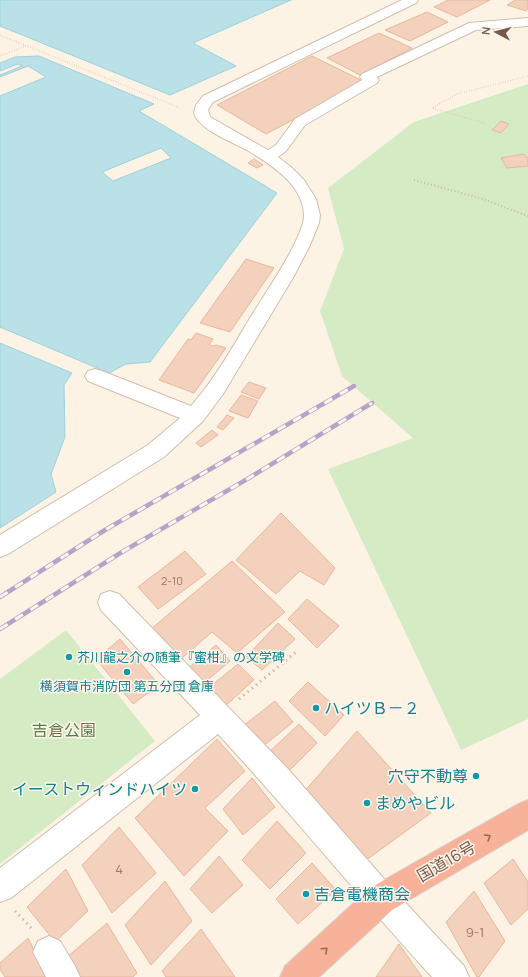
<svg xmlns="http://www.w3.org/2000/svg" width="528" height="977" font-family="Manrope,'Noto Sans JP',sans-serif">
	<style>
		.green { fill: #d4ebc3 }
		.water { fill: #b9e1e7; stroke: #9ed1da; fill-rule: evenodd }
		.building { fill: #f3d1bc; stroke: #e7b79b }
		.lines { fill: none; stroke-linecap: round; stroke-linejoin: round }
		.minor-casing { stroke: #d1bdad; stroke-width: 2 }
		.highway-casing { stroke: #d9d1cc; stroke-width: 2 }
		.path-far2 { stroke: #d8b49e; stroke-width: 1.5; stroke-dasharray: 0.5 2; stroke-linecap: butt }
		.path-far1 { stroke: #d8b49e; stroke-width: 2; stroke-dasharray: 1 2.5; stroke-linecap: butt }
		.path { stroke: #d8b49e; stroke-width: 3; stroke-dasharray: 1.5 4; stroke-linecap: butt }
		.minor { fill: #fff; fill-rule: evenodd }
		.highway { fill: #f9b29a; fill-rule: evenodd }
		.rail-casing { stroke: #b6a3c7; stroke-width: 4.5 }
		.rail { stroke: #fff7ec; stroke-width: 3; stroke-dasharray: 9; stroke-linecap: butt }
		.oneway { stroke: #916b59 }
		.culture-dot { fill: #0f9aa8; stroke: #fff7ec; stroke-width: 1.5 }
		.labels { text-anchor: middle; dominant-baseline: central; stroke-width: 3; stroke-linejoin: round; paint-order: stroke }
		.number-label { font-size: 11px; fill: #967766 }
		.culture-label { font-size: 13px; fill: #0d838f; stroke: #fff7ec; text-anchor: start }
		.near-number-label { font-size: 13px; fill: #967766 }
		.near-culture-label { font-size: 16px; fill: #0d838f; stroke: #fff7ec; text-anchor: start }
		.near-park-label { font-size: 16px; fill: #537d41; stroke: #fff7ec }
		.near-street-label { font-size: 16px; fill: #775949; stroke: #fff7ec }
	</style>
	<rect width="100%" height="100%" fill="#fdf3e5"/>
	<path class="green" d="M528,84V719L461,750L328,469L413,438L342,376L320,311L344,249L328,188L414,122Z
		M66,630L155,741L0,864V679Z"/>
	<path class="water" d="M0,0H291L193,43L236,66L170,95L0,26Z
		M39,56L154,104L139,111L277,193L150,362L126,364L109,373L0,327V96L46,77L28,66L0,77V75L22,66L18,64L0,71V63L15,57ZM161,148L171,158L113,181L102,172Z
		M0,343L72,373L64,385L65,437L51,474L56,492L0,528Z"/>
	<path class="building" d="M448,0H490L457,17L434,7Z
		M515,0H528V9L526,11L507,5Z
		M427,12L448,22L410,41L385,30Z
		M379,33L412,48L360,75L327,58Z
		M312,56L365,82L266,134L217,105Z
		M501,121L509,124L501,133L492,130Z
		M524,154L528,158V166L507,168L501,158Z
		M254,159L263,165L257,168L248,163Z
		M246,259L274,268L230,332L200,323Z
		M196,333L213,339L209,345L214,346L216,345L226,348L194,393L159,380L188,339L191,340Z
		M249,382L266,388L259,399L241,392Z
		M241,395L258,401L248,418L229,411Z
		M227,415L234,418L223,430L217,427Z
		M212,430L218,435L201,447L196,443Z
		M281,513L335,568L324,585L300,571L276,594L236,560Z
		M185,551L206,574L158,609L138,587Z
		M232,561L285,612L237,653L212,632L181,659L151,629Z
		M307,599L339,626L317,648L288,619Z
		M278,623L295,639L262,670L246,657Z
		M120,639L159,685L133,704L96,659Z
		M216,645L230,661L204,683L187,669Z
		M238,664L254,680L223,708L206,690Z
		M308,682L344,715L325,736L289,701Z
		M275,701L293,722L261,748L243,726Z
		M299,724L317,743L286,774L266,755Z
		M357,731L431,813L362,863L303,793Z
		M217,739L245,771L205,808L228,831L184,876L135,818Z
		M252,778L275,807L243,835L223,809Z
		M277,821L306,853L270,889L242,860Z
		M119,827L156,873L112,913L82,865Z
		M219,856L243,885L212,913L190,889Z
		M513,859L528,882V909L511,925L484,883Z
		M312,863L336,890L298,924L276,899Z
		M66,869L88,911L55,942L27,907Z
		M165,881L192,921L151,965L125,925Z
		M474,891L505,941L479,977H477L446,922Z
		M107,923L137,973L133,977H79L66,958Z
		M201,929L235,977H166L162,971Z
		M28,938L47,977H5L0,969V963Z
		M399,944L422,977H376Z"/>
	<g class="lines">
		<g class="minor-casing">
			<path id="minor" d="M402,0H418L416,3L213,102L208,110L210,117L268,150L276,145L295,119L362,80L360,77L362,74L469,23L528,18V26L476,30L377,77L379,80L377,83L305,125L286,151L278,157L291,167L304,180L316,199L320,215L319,223L310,245L294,276L223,394L203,421L164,457L8,554L0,557V535L148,445L180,418L88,381L85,376L88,371L95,369L102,371L191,406C217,377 235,342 255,310C267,291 304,236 304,216C304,185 270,164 247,150C232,142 198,129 194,113L196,105L203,96Z
				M110,591L119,594L289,770L392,888L464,966L469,977H432C359,897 291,813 218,734L11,898L0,902V868L200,715L101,610L98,602L101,594Z
				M49,936L60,941L75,966L80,977H46L33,952L38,941Z"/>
		</g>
		<g class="highway-casing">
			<path id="highway" d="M528,800V830L392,910L319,977H280L285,966L370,888L518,804Z"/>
		</g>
		<path class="path-far2" d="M0,35L180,108
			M0,56L26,46
			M484,123L432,108L457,94L528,76"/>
		<path class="path-far1" d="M414,180L483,199L528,216"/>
		<path class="path" d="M239,699L296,652
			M15,911L32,929"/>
		<use href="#minor" class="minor"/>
		<use href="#highway" class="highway"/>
		<g class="rail-casing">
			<path id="rail" d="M0,597L105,530L354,386
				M0,629L122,552L249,478L372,403"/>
		</g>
		<use href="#rail" class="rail"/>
	</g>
	<defs><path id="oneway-chevron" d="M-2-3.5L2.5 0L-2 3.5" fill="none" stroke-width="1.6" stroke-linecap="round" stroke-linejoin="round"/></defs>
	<g class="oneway">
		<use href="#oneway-chevron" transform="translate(488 837) rotate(-30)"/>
		<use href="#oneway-chevron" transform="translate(325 950) rotate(-43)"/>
	</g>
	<g class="culture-dot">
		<circle cx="69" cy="657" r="4"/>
		<circle cx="127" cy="672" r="4"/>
		<circle cx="316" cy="708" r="4"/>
		<circle cx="476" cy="776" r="4"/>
		<circle cx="195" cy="789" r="4"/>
		<circle cx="367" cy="803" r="4"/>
		<circle cx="306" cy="894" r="4"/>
	</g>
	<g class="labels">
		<g class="number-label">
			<text x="172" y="580">2-10</text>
		</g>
		<g class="culture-label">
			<text x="77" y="657">芥川龍之介の随筆『蜜柑』の文学碑</text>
			<text x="127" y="686" text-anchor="middle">横須賀市消防団 第五分団 倉庫</text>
		</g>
		<g class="near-number-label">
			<text x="119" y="869">4</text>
			<text x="475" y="932">9-1</text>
		</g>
		<g class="near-culture-label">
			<text x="324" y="708">ハイツＢ－２</text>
			<text x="468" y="776" text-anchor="end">穴守不動尊</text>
			<text x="187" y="789" text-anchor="end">イーストウィンドハイツ</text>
			<text x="375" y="803">まめやビル</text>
			<text x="314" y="894">吉倉電機商会</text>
		</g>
		<g class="near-park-label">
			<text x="64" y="730">吉倉公園</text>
		</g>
		<g class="near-street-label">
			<text transform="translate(446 861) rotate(-30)">国道16号</text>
		</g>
	</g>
	<g transform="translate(496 32) rotate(277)" stroke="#fff7ec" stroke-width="3" paint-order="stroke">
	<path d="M0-3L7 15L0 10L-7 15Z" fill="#775949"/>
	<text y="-6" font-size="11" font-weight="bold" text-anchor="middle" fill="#775949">N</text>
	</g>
</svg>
